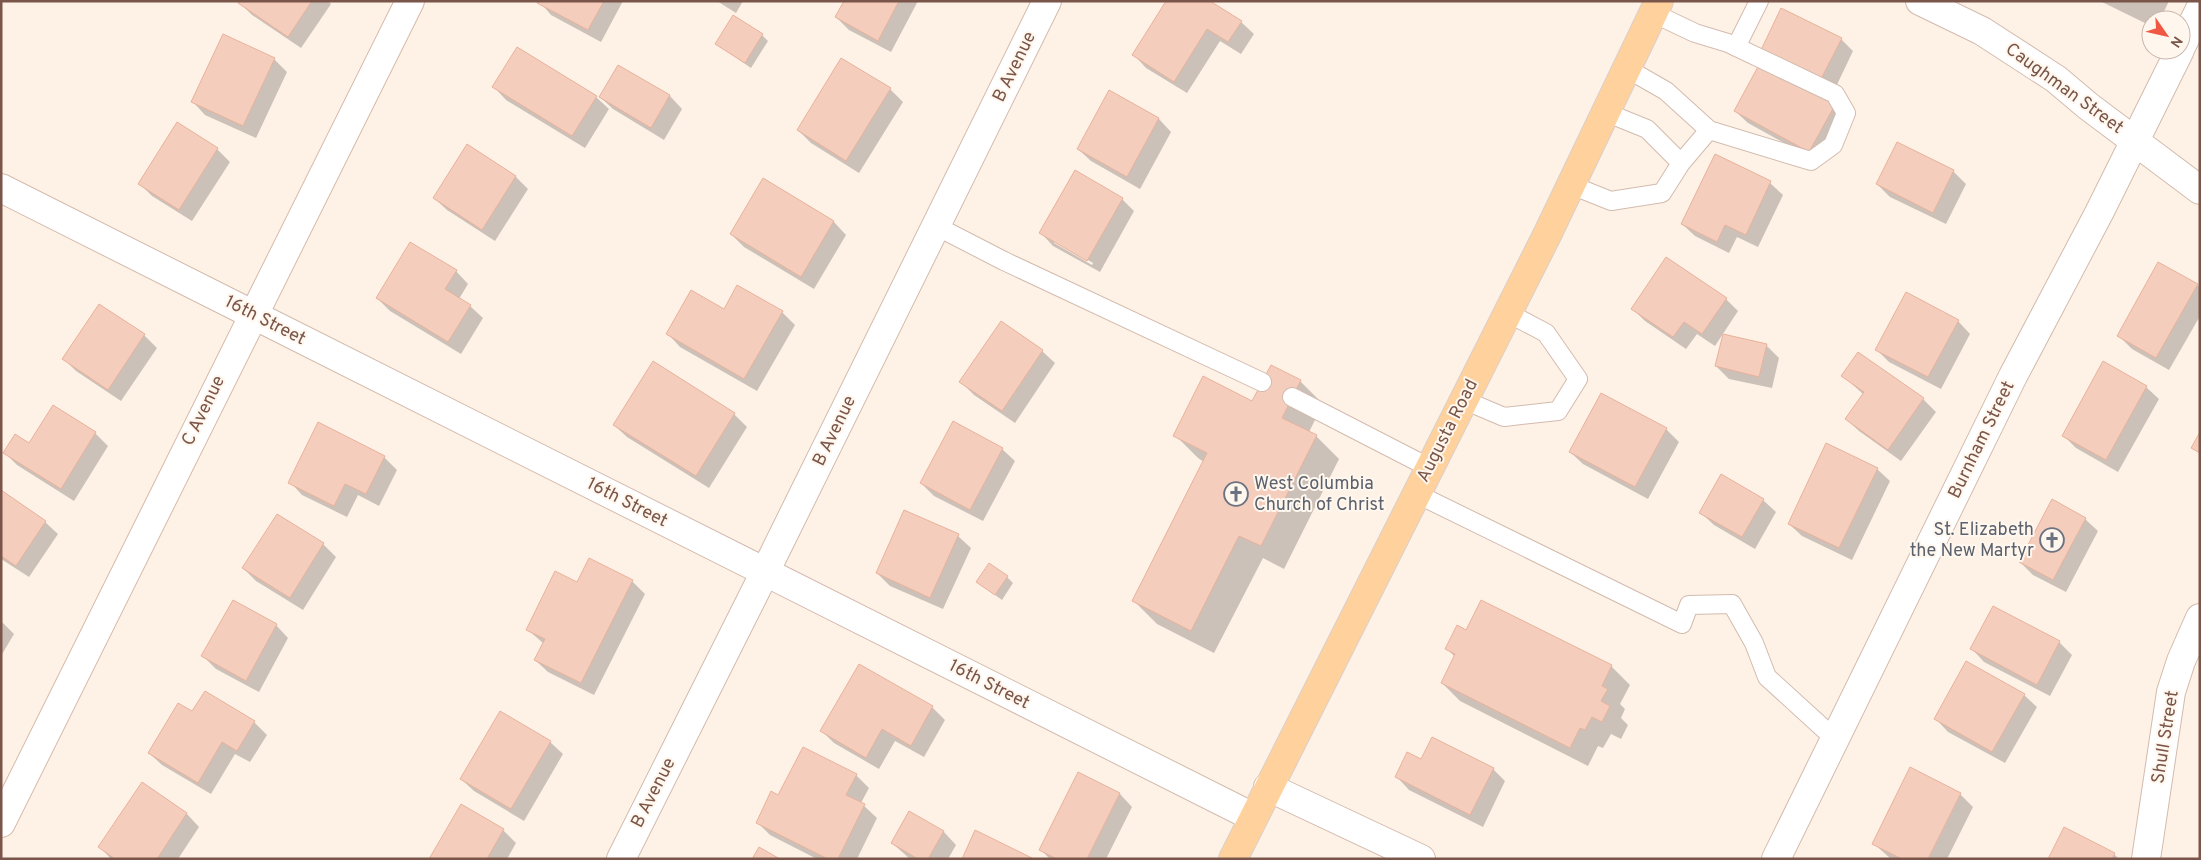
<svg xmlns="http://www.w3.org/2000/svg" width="2201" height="860" font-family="Overpass,sans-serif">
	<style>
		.shadow { fill: #0003; fill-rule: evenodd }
		.building { fill: #f5cdbc; stroke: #e9b19b }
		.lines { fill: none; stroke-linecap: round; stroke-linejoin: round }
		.lane-casing { stroke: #d3bbae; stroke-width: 20 }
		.street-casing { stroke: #d3bbae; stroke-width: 30 }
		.secondary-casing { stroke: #d7baab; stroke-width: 30 }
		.primary-casing { stroke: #dacfcc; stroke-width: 30 }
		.lane { stroke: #fff; stroke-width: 18 }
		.street { stroke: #fff; stroke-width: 28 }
		.secondary { stroke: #fff; stroke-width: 28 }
		.primary { stroke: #ffd19c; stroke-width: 28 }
		.labels { text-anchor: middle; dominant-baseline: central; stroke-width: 4; stroke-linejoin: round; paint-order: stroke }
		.street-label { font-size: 18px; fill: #7a5549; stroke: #fff7ee }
		.worship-label { font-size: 18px; fill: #5b616d; stroke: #fff7ee; text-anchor: start }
	</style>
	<rect width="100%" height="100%" fill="#fef2e6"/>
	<path class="shadow" d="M241,1H328L331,4L301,48L252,15L240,3Z
		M539,1H623L601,42L551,15Z
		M717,1H743L736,13Z
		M845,1H918L891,52L849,30L836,17Z
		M1167,1L1241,22L1254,34L1241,54L1220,41L1187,93L1146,68L1134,55Z
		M2100,1H2169L2160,20H2151V26Z
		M762,35L768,41L751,68L716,44Z
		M1841,39L1853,51L1834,91L1775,62Z
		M274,59L287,72L256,138L205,115L193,102Z
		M618,67L670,96L682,109L664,140L613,109L600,97Z
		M494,87L596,97L609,109L585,148L506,100Z
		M890,89L903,102L859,173L811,143L798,130Z
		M1110,92L1159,119L1171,132L1140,189L1091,161L1078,149Z
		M1834,106L1847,118L1822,164L1748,123L1735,111Z
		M177,124L217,149L230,162L192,221L152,196L139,183Z
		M467,146L516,177L528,189L495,241L447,210L434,198Z
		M1715,156L1770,183L1783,195L1758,247L1737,237L1729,253L1695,236L1682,224Z
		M1953,171L1966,184L1946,224L1890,197L1877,184Z
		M763,180L834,222L846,235L814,289L744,247L731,234Z
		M1122,199L1134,211L1100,272L1053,246L1041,233ZM1054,240L1093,263L1092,265L1054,243Z
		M456,271L468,284L459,299L470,306L483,318L461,354L390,311L377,298Z
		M2197,285L2200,287V316L2169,370L2132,349L2119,336Z
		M1726,299L1738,311L1715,346L1697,334L1686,349L1645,321L1632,308Z
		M100,305L144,335L157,348L121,401L76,371L64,359Z
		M782,312L795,325L757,391L680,347L668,334Z
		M1958,321L1970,334L1941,389L1889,362L1877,350Z
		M1766,345L1779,358L1772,388L1729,379L1716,366Z
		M1042,351L1055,363L1015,423L974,395L961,382Z
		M1843,376L1923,399L1936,412L1901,461L1859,431L1846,419L1863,394Z
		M1300,381L1323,404L1309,432L1316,436L1339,459L1284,569L1263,558L1214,653L1157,624L1134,601L1204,462L1198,458L1175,435Z
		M2146,387L2159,399L2118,472L2076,448L2063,435Z
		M53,407L95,433L108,446L74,501L17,465L4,452L30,445Z
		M734,414L747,427L709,488L627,437L614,425Z
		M1666,429L1679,442L1648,499L1583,464L1570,452Z
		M1002,449L1015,461L983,521L934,496L921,483Z
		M384,457L397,470L379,506L358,495L347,517L302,495L290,482Z
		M1877,469L1890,481L1852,560L1802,536L1789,524Z
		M1,492L45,522L58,534L29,577L1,559Z
		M1763,500L1776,512L1755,549L1714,525L1701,513Z
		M277,515L323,544L336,557L303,610L256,581L243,568Z
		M2085,519L2098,531L2066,592L2033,575L2020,562Z
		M958,536L971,548L943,609L890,586L877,573Z
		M1007,577L1013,583L1002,600L977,582Z
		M632,581L645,594L594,695L548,672L535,660L544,644L527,629L578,584Z
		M1482,601L1612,667L1630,685L1620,704L1625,709L1621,718L1628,725L1621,739L1611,734L1603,748L1598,746L1588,766L1460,701L1442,683L1455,657L1447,649L1467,631Z
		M1,621L14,634L1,656Z
		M276,625L288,638L259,692L216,669L203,656Z
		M2059,642L2072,655L2050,696L1984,662L1972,649Z
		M859,665L932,707L945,720L924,757L895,741L879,769L834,743L822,731Z
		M2024,695L2037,707L2005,763L1948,732L1936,719Z
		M193,713L254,722L267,735L250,762L235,754L211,794L162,765L149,753Z
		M550,742L563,754L524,821L474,791L461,779Z
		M1421,761L1493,769L1505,781L1483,827L1409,790L1397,777Z
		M1079,774L1120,794L1132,807L1106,859H1050L1040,849Z
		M856,775L869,788L861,803L877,818L857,859H817L770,835L757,822L779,797Z
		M142,784L187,814L199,827L178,859H111L100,847Z
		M1960,794L1973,807L1947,859H1891L1873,843Z
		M461,806L503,830L516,843L507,859H430Z
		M910,813L944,832L956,845L948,859H910L892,843Z
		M2114,854L2119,859H2049Z"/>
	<path class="building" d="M239,1H312L288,37L238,3Z
		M538,1H604L588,30L537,3Z
		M844,1H899L878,41L835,17Z
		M1166,1H1210L1242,21L1228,42L1207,29L1174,82L1132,55Z
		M1781,8L1842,38L1821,79L1761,50Z
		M733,15L763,34L745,63L715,44Z
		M223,34L275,58L243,126L191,102Z
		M517,47L597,96L572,136L492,87Z
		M841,58L891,88L846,161L797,130Z
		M1760,63L1835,105L1809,152L1734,111Z
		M618,65L670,95L651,128L599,97Z
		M1109,90L1159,118L1127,177L1077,149Z
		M177,122L218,148L179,210L138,184Z
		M1897,142L1954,170L1933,213L1876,184Z
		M467,144L516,176L482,230L433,198Z
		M1715,154L1771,181L1746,235L1725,225L1717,242L1681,224Z
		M1075,170L1123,198L1087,261L1039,233Z
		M763,178L834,221L801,277L730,234Z
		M410,242L457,270L445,289L471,305L448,342L376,298Z
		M1666,257L1727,298L1702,334L1684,322L1673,337L1631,309Z
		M2158,262L2198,284L2156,358L2117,336Z
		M737,285L783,311L744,379L666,334L691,290L724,309Z
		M1906,292L1959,320L1928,377L1875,350Z
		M99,304L145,334L108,390L62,359Z
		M1001,321L1043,350L1002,411L959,382Z
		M1723,334L1767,344L1759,377L1715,366Z
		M1858,352L1924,398L1888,450L1845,419L1864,392L1841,376Z
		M653,361L735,413L696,476L613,425Z
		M2103,361L2147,386L2106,460L2062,436Z
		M1271,365L1301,380L1282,418L1317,435L1261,546L1239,536L1191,631L1132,601L1207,453L1173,436L1203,376L1252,401Z
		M1601,393L1667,428L1635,487L1569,452Z
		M53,405L96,432L61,489L3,453L15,434L29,443Z
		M953,421L1003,448L970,510L920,483Z
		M318,422L385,456L366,494L345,484L334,506L288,483Z
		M2200,432V453L2191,448Z
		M1826,443L1878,468L1839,548L1788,524Z
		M1721,474L1764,499L1742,537L1699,513Z
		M1,490L46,521L16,566L1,556Z
		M2052,499L2086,518L2053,580L2019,562Z
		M904,510L959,534L930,598L876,573Z
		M277,514L324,543L290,598L242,568Z
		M589,558L633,580L581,683L534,660L545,639L526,630L555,571L577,582Z
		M989,563L1008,576L995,595L976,582Z
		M233,600L277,624L246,681L201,656Z
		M1481,600L1612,665L1602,686L1608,689L1601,701L1610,706L1602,722L1592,717L1585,730L1580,728L1570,748L1441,683L1455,654L1445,649L1457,625L1466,630Z
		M1993,606L2060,641L2037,685L1970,649Z
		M1966,661L2025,694L1992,752L1934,719Z
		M859,664L933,706L911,746L882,729L866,758L820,731Z
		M205,691L255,721L237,751L222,742L198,783L148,753L178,703L192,711Z
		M500,711L551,741L511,809L460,779Z
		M1432,737L1494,768L1470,815L1395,777L1407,752L1421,759Z
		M803,747L857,774L846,795L865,804L838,859H828L756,823L771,791L778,795Z
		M1910,767L1961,793L1928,859H1902L1872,844Z
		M1078,772L1120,793L1087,859H1057L1039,850Z
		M142,782L187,813L157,859H115L98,847Z
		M461,804L504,829L487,859H429Z
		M909,811L944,831L928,859H918L891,843Z
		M2064,827L2115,853L2112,859H2048Z
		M975,830L1034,859H962Z
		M759,847L780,859H752Z"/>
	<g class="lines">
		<g class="lane-casing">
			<path id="lane" d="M1653,13L1695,33L1728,43L1835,94L1846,113L1833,145L1811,161L1709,130
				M1736,47L1759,1
				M1626,68L1666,91L1709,130L1681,163
				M1571,185L1611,201L1662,193L1681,163L1647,129L1605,112
				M936,226L1004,261L1262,382
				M1292,397L1430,468
				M1464,400L1504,417L1558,411L1578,379L1546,333L1508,313
				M1417,494L1682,624L1689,605L1732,604L1754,643L1767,677L1835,739"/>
		</g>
		<g class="street-casing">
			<path id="street" d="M1920,1L1982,31L2056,79L2088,106L2200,190
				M2181,47L2200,9
				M1,188L1253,817
				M1268,787L1421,859
				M621,859L765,572L1047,1
				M1776,859L2013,376L2099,213L2180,50
				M2146,859L2171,692L2181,661L2200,618"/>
		</g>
		<g class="secondary-casing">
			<path id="secondary" d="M1,823L410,1"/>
		</g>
		<g class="primary-casing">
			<path id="primary" d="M1233,859L1547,235L1659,1"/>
		</g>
		<use href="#lane" class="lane"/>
		<use href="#street" class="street"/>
		<use href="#secondary" class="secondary"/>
		<use href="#primary" class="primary"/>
	</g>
	<defs>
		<g id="church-ring" transform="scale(1.25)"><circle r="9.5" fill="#fff7ee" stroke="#6b7280" stroke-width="1.5"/><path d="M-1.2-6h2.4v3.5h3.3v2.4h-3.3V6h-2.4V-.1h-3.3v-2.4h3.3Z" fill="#6b7280"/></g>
	</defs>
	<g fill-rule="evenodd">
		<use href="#church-ring" x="1236" y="494"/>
		<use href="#church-ring" x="2052" y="540"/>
	</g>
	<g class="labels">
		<g class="street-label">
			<text transform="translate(1015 67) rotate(-64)">B Avenue</text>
			<text transform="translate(2064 89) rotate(36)">Caughman Street</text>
			<text transform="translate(265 321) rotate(27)">16th Street</text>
			<text transform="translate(204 411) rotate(-64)">C Avenue</text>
			<text transform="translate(835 431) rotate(-64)">B Avenue</text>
			<text transform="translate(1448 431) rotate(-63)">Augusta Road</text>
			<text transform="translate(1982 440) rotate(-64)">Burnham Street</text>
			<text transform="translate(627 503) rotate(27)">16th Street</text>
			<text transform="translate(989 685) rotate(27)">16th Street</text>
			<text transform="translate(2166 737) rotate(-81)">Shull Street</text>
			<text transform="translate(654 793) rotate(-63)">B Avenue</text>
		</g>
		<g class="worship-label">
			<text x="1254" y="484">West Columbia<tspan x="1254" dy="21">Church of Christ</tspan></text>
			<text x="2034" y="530" text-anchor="end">St. Elizabeth<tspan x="2034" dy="21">the New Martyr</tspan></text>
		</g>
	</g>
	<rect width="2201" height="860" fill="none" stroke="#7a5549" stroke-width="5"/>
	<g transform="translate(2166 35) rotate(124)"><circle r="24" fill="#fff7ee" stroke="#cab6ac"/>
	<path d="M0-4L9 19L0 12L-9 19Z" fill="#ef5944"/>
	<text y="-8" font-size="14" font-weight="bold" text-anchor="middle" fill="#7a5549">N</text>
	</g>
</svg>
